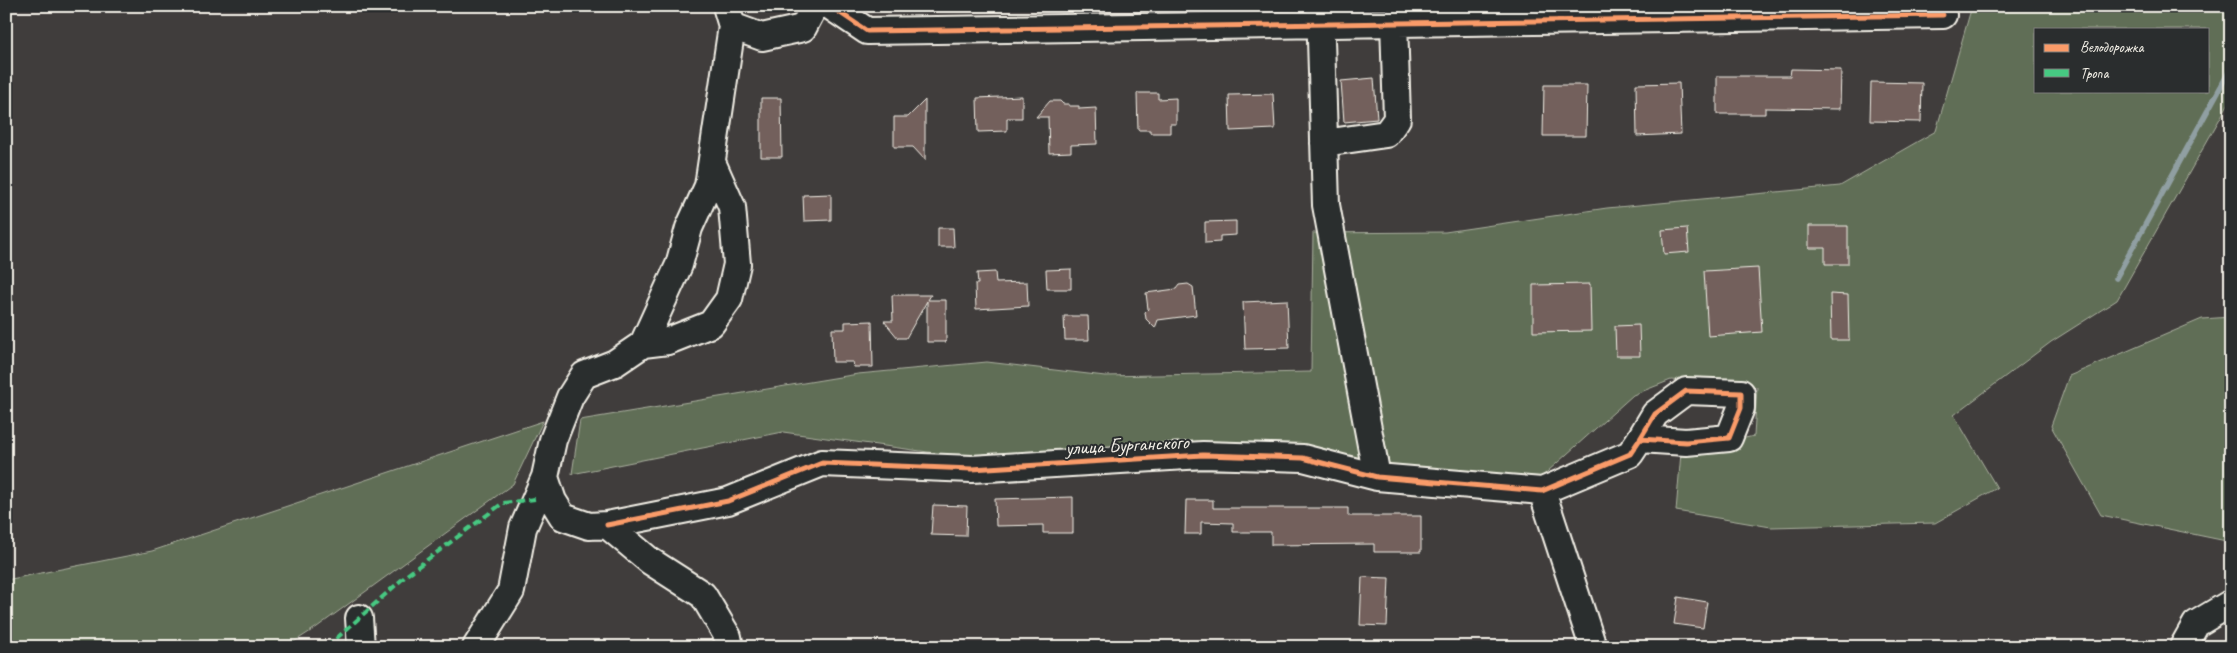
<svg xmlns="http://www.w3.org/2000/svg" width="2237" height="653" font-family="Caveat,sans-serif">
	<style>
		.green { fill: #606e56; stroke: #aab09f; fill-rule: evenodd }
		.lines { fill: none; stroke-linecap: round; stroke-linejoin: round }
		.stream { stroke: #909fa2; stroke-width: 5.5 }
		.building { fill: #73615c; stroke: #f4f1e8 }
		.minor-casing { stroke: #f4f1e8; stroke-width: 30 }
		.minor { stroke: #2a2d2e; stroke-width: 26 }
		.quiet { stroke: #46c982; stroke-width: 4; stroke-dasharray: 8 4; stroke-linecap: butt }
		.cycleway-casing { stroke: #2a2d2e; stroke-width: 8 }
		.cycleway { stroke: #fa9b69; stroke-width: 5 }
		.labels { text-anchor: middle; dominant-baseline: central; stroke-width: 4; stroke-linejoin: round; paint-order: stroke }
		.street-label { font-size: 20px; fill: #f4f1e8; stroke: #2a2d2e }
	</style>
	<rect width="100%" height="100%" fill="#403d3c"/>
	<filter id="ink" filterUnits="userSpaceOnUse"><feTurbulence type="fractalNoise" baseFrequency=".02" numOctaves="2"/><feDisplacementMap in="SourceGraphic" scale="10" xChannelSelector="R" yChannelSelector="G"/><feConvolveMatrix kernelMatrix="1 2 1 2 8 2 1 2 1" color-interpolation-filters="sRGB"/></filter>
	<g filter="url(#ink)">
		<path class="green" d="M1972,6H2231V99L2117,300L2051,342L1954,415L1997,488L1935,523L1771,527L1676,511L1681,453L1754,436L1757,387L1671,380L1633,395L1538,480L1251,470H1107L993,461L783,432L572,474L580,420L858,374L987,362L1105,376L1311,372L1313,233L1445,232L1607,208L1840,186L1936,131ZM2036,29H2208V91H2036Z
			M2231,317V542L2101,515L2051,426L2069,376L2202,319Z
			M543,421L513,484L317,627L286,647H6V580L152,551Z"/>
		<g class="lines">
			<path class="stream" d="M2116,278L2231,68"/>
		</g>
		<path class="building" d="M1791,69L1841,70L1840,109L1765,108V114H1717V76H1790Z
			M1374,78L1377,119L1344,122L1341,81Z
			M1871,82L1922,83L1921,122L1870,121Z
			M1679,83L1681,134L1637,136L1636,84Z
			M1544,85H1587L1586,136H1543Z
			M1137,93H1158V99L1176,98V124H1170V133H1150V130H1138Z
			M1273,94L1275,129L1230,131L1229,95Z
			M1022,96V118H1007V131L978,132L977,98Z
			M761,98H781L782,157H761Z
			M925,100V160L913,147H894V117H908Z
			M1050,101H1060L1063,104H1069V106H1079V109L1096,108L1097,144L1071,145V152L1049,153L1048,117H1036Z
			M831,194V220L804,221L803,195Z
			M1236,221V235L1220,236V242L1205,243V222Z
			M1809,226H1848V264H1825V248H1809Z
			M938,228H953L954,247H938Z
			M1687,228L1689,252L1664,254L1662,230Z
			M1758,268L1762,332L1708,336L1704,271Z
			M1071,269V289H1047L1046,270Z
			M995,272L996,283L1027,282L1028,306L976,309L975,284H978L977,273Z
			M1188,284L1193,287L1196,315L1158,320L1155,328L1146,319L1145,312L1148,309L1146,293L1176,289L1179,285Z
			M1590,284L1591,331L1533,332V285Z
			M1830,294L1848,295L1849,340H1831Z
			M892,295H931L928,300H946V342H927V301L906,338H898L884,321H893Z
			M1287,300L1289,348L1245,349L1243,302Z
			M1064,316H1088L1089,340H1065Z
			M872,321L873,367H854L853,362H833L832,329H845V322Z
			M1639,325L1640,356H1616L1615,326Z
			M1073,497V533H1043V525L996,526L995,499Z
			M1186,500H1213V508H1348V516H1421V552H1374V544L1271,545V532H1233V523L1201,522V534H1185Z
			M933,505L967,506L966,536L931,535Z
			M1362,577L1389,578L1387,626L1360,625Z
			M1678,597L1707,602L1703,628L1674,624Z"/>
		<g class="lines">
			<g class="minor-casing">
				<path id="minor" d="M726,6L732,26L762,37L803,28L813,9L812,6
					M830,6L867,31L1943,15
					M1320,6L1326,205L1377,477
					M1324,143L1386,134L1397,119L1394,21
					M643,344L668,341L711,324L729,299L737,264L732,207L712,162
					M1542,491L1593,647
					M607,525L728,501L822,463L972,469L1203,455L1303,458L1377,477L1542,491L1630,454L1640,439L1686,442L1729,438L1741,408V393L1686,391L1655,414L1640,439
					M359,618L361,647
					M476,647L511,591L523,528L545,477
					M730,647L728,637L703,595L650,561L607,525L589,526L563,517L553,501L545,477L553,440L570,397L584,375L615,363L643,344L679,265L689,228L708,186L732,26
					M2183,647L2196,624L2231,603"/>
			</g>
			<use href="#minor" class="minor"/>
			<path class="quiet" d="M327,647L408,574L503,503L535,499"/>
			<g class="cycleway-casing">
				<path id="cycleway" d="M830,6L867,31L1943,15
					M607,525L728,501L822,463L972,469L1203,455L1303,458L1377,477L1542,491L1630,454L1640,439L1686,442L1729,438L1741,408V393L1686,391L1655,414L1640,439"/>
			</g>
			<use href="#cycleway" class="cycleway"/>
		</g>
	</g>
	<g class="labels">
		<g class="street-label">
			<text transform="translate(1127 445) rotate(-3)">улица Бурганского</text>
		</g>
	</g>
	<rect width="2237" height="653" fill="none" stroke="#2a2d2e" stroke-width="25"/>
	<rect x="12" y="12" width="2212" height="628" fill="none" stroke="#f4f1e8" stroke-width="2" filter="url(#ink)"/>
	<rect x="2034" y="28" width="175" height="65" fill="#2a2d2e" stroke="#7b7b78"/>
	<rect x="2044" y="44" width="25" height="8" fill="#fa9b69" stroke="#7b7b78"/>
	<text x="2080" y="52" font-size="15" fill="#f4f1e8">Велодорожка</text>
	<rect x="2044" y="69" width="25" height="8" fill="#46c982" stroke="#7b7b78"/>
	<text x="2080" y="78" font-size="15" fill="#f4f1e8">Тропа</text>
</svg>
